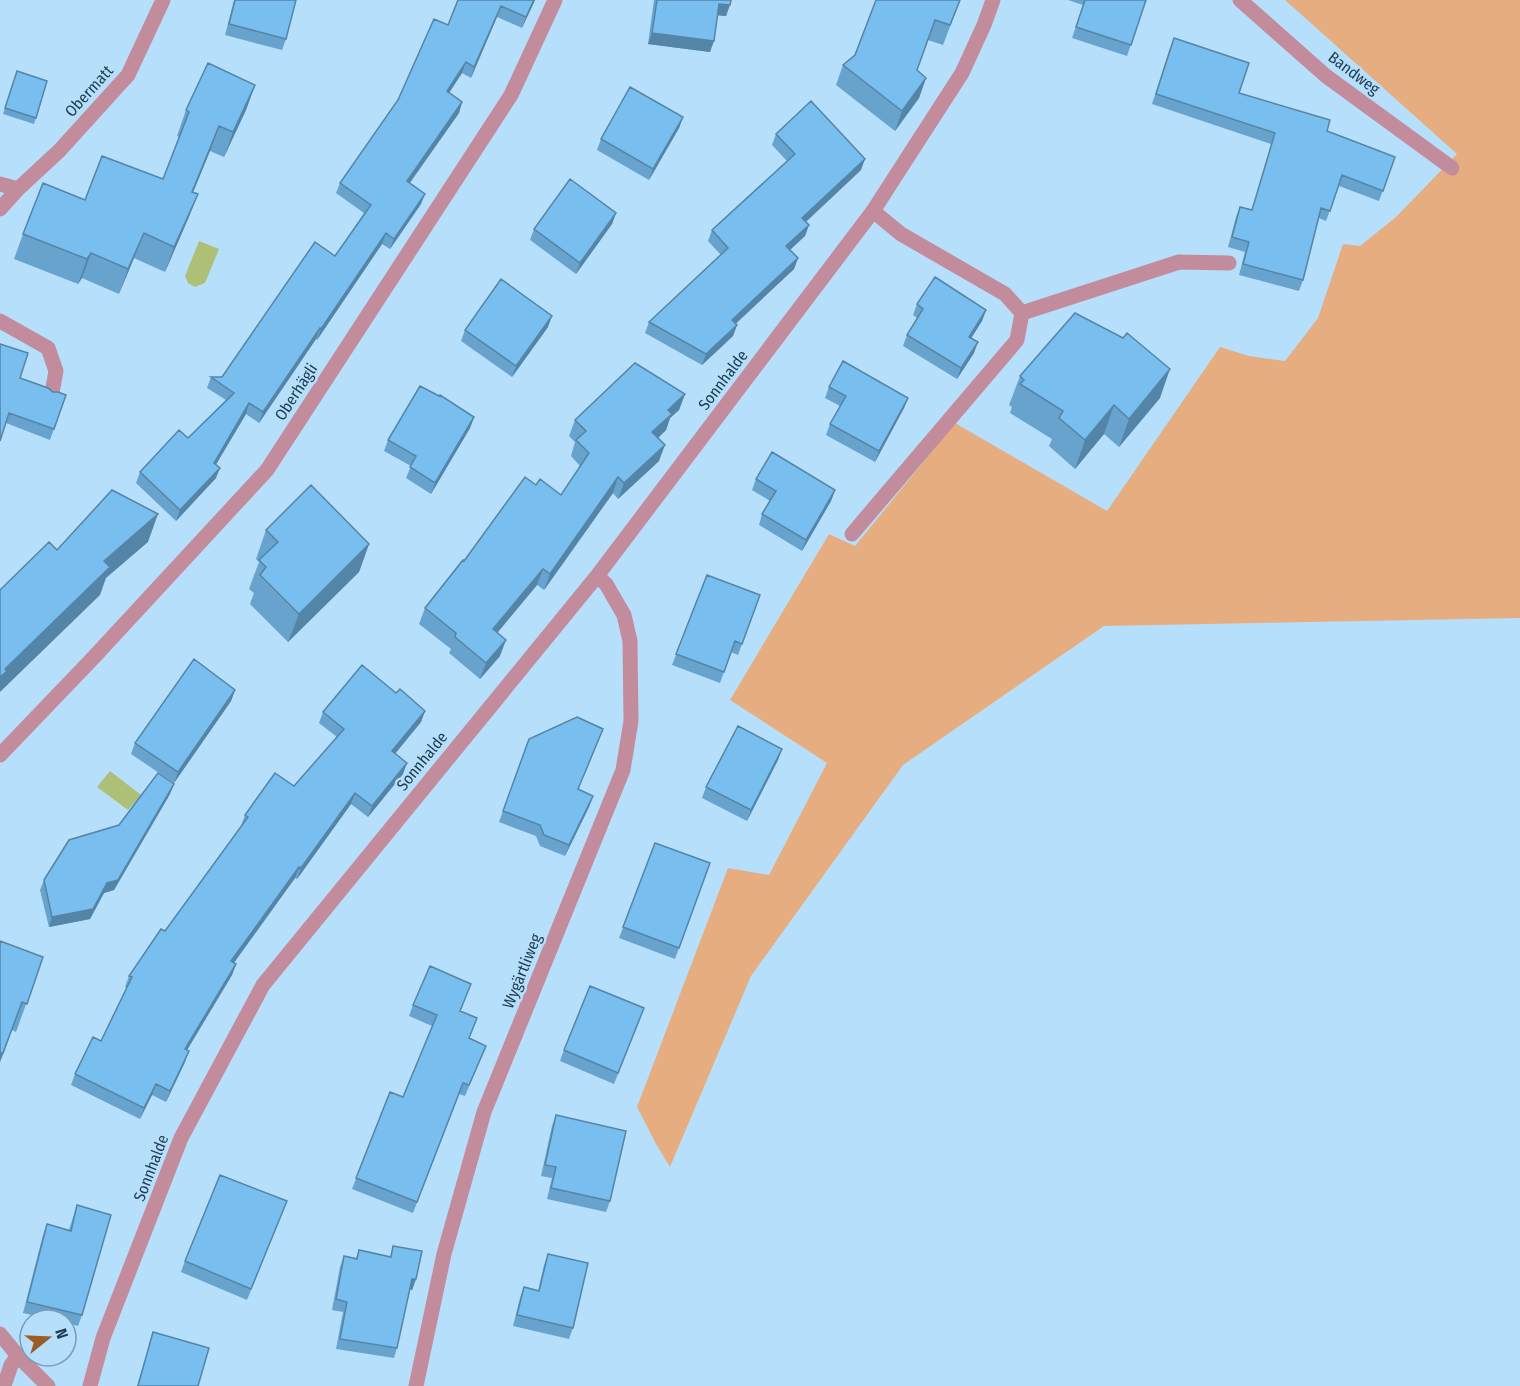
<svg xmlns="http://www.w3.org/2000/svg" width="1520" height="1386" font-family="'Fira Sans Condensed',sans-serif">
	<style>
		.green { fill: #e6ae80 }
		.water { fill: #aebf78 }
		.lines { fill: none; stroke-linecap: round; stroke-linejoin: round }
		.lane { stroke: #c38c9c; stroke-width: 15 }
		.street { stroke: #c38c9c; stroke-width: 15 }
		.wall { fill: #67a3cd }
		.shaded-wall { fill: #5485a7 }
		.building { fill: #78beee; stroke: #5485a7; stroke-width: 1.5 }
		.labels { text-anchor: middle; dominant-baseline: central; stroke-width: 5; stroke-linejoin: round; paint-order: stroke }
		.street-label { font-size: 16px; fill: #1e3b4f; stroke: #b6dffc }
	</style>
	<rect width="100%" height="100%" fill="#b6dffc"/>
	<path class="green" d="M1285,0H1520V618L1104,626L903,765L751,976L670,1167L656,1144L637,1107L728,868L769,875L827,763L730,700L829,534L855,546L955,423L1107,511L1220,347L1249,356L1285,361L1318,318L1343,244L1360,246L1396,217L1457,154Z"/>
	<path class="water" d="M199,241L219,249L205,283L195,287L188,283L185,276Z
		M110,771L141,795L128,810L97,787Z"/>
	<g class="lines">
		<path class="lane" d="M1022,313L1179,262L1229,263
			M0,321L48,348L56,371L52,393
			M0,1334L18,1356L48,1386
			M4,1386L11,1365L18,1356"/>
		<path class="street" d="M1240,0L1326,76L1452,168
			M0,184L18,189
			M0,209L18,189L59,151L128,75L163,0
			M852,534L1017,340L1022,313L1005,294L901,234L873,211
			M0,755L94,657L267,470L511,95L555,0
			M90,1386L103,1338L181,1138L263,985L597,576L873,211L962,73L984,25L993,0
			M416,1386L444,1254L484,1112L623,770L631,721L630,641L624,615L606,584L597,576"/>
	</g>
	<path class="wall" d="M234,0H296L286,39L282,50L225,35Z
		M458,0H535L522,28L497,17L471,78L462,73L449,93L462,102L459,113L410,183L421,204L390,249L382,244L317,340L316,339L259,423L246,414L216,464V478L176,521L136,483L140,472L188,438L226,400L207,388L211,377H222L335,256L364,213L336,193L340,183L398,100L448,25Z
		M654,0H731L726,16L717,15L710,52L648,44Z
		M960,0L943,45L928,40L917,70L926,78L919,98L895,131L836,85L843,65Z
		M1068,0H1146L1127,56L1072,38L1083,5Z
		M1170,48L1239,93L1327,131L1395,157L1379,201L1339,186L1326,221L1319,218L1303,280L1299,291L1239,275L1245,252L1228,247L1236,217L1240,207L1252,210L1271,144L1152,104Z
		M17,71L47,81L34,124L3,114Z
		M255,85L246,110L224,157L210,151L193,192L198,194L188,219L165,272L134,258L119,294L82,278L78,284L14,259L23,234L85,200L163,179L179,137L177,136L186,110Z
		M683,117L679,128L649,180L597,150L601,139Z
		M776,134L861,170L806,222L809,225L805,236L790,250L798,258L794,269L735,324L737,325L733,336L702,365L645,333L649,322L721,255L708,241L712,230L787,161L772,145Z
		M616,213L612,224L576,274L530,240L534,229Z
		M917,304L986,310L982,321L971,338L974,353L957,379L903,346L907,335L917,318L913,315Z
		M548,327L512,377L461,341L465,330Z
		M1020,376L1160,398L1119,447L1104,434L1075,469L1049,446L1052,439L1010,413L1012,407L1009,405Z
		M20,378L53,392L66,395L50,440L6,423Z
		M829,387L908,398L904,408L875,462L826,435L830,424L840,406L825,398Z
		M685,394L679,410L670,418L666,430L658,438L659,461L618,499L613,493L544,590L537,585L498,632L500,656L480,679L449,653L451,649L419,624L425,608L464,561L536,485L561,495L580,466L571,456L575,442L569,436L575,420Z
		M439,396L474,417L470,428L431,494L406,478L411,466L384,451L388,440Z
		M756,479L835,490L831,501L802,551L759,525L762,514L770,501L752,490Z
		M266,530L369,544L359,572L288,642L250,604L254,593L249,589L259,562L256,559Z
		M707,575L760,595L738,655L731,652L720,683L672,665Z
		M235,690L231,701L174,783L131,754L135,743Z
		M396,693L425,711L421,722L395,754L403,774L368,817L351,804L297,879L295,878L234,963L236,964L232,975L187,1050L185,1062L166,1102L152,1095L140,1119L71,1085L75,1074L101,1041L127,988L125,987L129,976L165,931L242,826H241L245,815L294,786L337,737L319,723L323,712Z
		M529,739H599L578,789L593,796L589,807L565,856L540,846L536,836L499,822Z
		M782,749L778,760L747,821L702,798L706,787Z
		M170,794L114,890L104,893L90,919L49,927L40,890L44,880L119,825Z
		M655,843L710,863L675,959L619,938Z
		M0,941L43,957L16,1032L12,1030L0,1062Z
		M413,1005L461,1011L469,1038L486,1046L465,1096L459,1094L413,1213L352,1189L390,1092L403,1097L432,1026L409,1016Z
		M640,1019L614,1084L560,1061L564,1050Z
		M556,1115L610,1201L606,1212L547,1199L552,1178L541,1176L552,1126Z
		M287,1201L247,1300L181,1272L185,1261Z
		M77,1205L82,1315L78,1326L66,1323V1320H53L23,1313L43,1235L47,1224L69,1230Z
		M393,1246L416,1279L412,1290L410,1289L397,1348L394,1358L336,1349L343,1312L332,1310L340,1267L344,1256L356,1258L359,1250L390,1257Z
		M548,1254L573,1328L569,1339L513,1326L520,1298L524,1287L538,1291L544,1265Z
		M153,1332L198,1386H137Z"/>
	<path class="shaded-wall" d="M534,0H535L522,28L526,17Z
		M719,4L730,5L726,16L715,15Z
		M501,6L497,17L471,78L474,67Z
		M652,33L714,41L710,52L648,44Z
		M466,62L462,73L443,102L447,91Z
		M926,78L919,98L895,131L902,111Z
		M255,85L246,110L224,157L233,132Z
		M462,102L459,113L403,192L407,181Z
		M683,117L679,128L649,180L653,169Z
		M219,126L210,151L183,217L192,192Z
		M865,159L861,170L798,229L802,218Z
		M198,194L188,219L165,272L174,247Z
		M425,194L421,204L390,249L394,239Z
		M616,213L612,224L576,274L580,263Z
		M809,225L805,236L782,257L786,246Z
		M144,233L134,258L119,294L128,269Z
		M386,233L382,244L317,340L321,329Z
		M91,253L82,278L78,284L87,259Z
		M798,258L794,269L728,331L732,320Z
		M986,310L982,321L965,348L969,337Z
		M552,316L548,327L512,377L516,366Z
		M737,325L733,336L702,365L706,354Z
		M320,328L316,339L259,423L263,412Z
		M978,342L974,353L957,379L961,368Z
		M1170,369L1160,398L1119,447L1129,419Z
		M685,394L679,410L670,418L666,430L647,449L652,432L668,410Z
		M908,398L904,408L875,462L879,451Z
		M249,403L246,414L211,473L214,463Z
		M1114,405L1104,434L1075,469L1085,440Z
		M474,417L470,428L431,494L435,483Z
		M665,445L659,461L618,499L624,483Z
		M220,468L216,478L176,521L180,510Z
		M618,477L613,493L544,590L550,574Z
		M835,490L831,501L802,551L806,540Z
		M158,514L148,542L106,578L100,595L0,692V677L5,669L104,561Z
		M369,544L359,572L288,642L299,614Z
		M543,569L537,585L487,645L493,629Z
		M506,640L500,656L480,679L486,663Z
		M235,690L231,701L174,783L178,772Z
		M425,711L421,722L388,762L392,751Z
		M782,749L778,760L747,821L751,810Z
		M407,763L403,774L368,817L372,806Z
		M174,784L170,794L114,890L104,893L90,919L49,927L52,917L107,883Z
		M355,793L351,804L297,879L301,868Z
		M593,796L589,807L565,856L569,845Z
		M299,867L295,878L227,972L231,961Z
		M236,964L232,975L181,1060L185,1049Z
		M22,1002L0,1062V1053Z
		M189,1051L185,1062L166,1102L170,1091Z
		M156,1084L152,1095L140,1119L144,1108Z
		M412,1279H416L412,1290L408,1289Z"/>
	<path class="building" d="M235,0H296L286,39L229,24Z
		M458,0H534L526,17L501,6L474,67L466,62L447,91L462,102L407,181L425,194L394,239L386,233L321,329L320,328L263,412L249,403L214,463L220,468L180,510L140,472L179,430L188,438L234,393L211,377H222L315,242L335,256L371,205L340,183L398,100L434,19L448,25Z
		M657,0H731L730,5L719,4L714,41L652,33Z
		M876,0H960L950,25L935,20L917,70L926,78L902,111L843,65L855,55Z
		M1085,0H1146L1131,45L1076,27Z
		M1174,38L1249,63L1239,93L1330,120L1327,131L1395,157L1383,191L1342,175L1330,211L1321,208L1303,280L1243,264L1249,242L1232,237L1240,207L1252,210L1275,133L1156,94Z
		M208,63L255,85L233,132L219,126L192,192L198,194L174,247L144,233L128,269L91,253L87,259L23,234L43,183L85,200L102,156L163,179L189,112L186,110Z
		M17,71L47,81L36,118L5,108Z
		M630,87L683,117L653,169L601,139Z
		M811,101L865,159L802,218L809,225L786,246L798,258L732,320L737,325L706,354L649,322L728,248L712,230L795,154L776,134Z
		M570,179L616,213L580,263L534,229Z
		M935,277L986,310L969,337L978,342L961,368L907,335L923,309L917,304Z
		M501,279L552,316L516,366L465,330Z
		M1075,313L1123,338L1127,333L1170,369L1129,419L1114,405L1085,440L1059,418L1063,411L1020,384L1024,380L1020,376Z
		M0,344L28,353L20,378L48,388L53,392H58L66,395L54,429L9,413L0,441Z
		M843,361L908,398L879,451L830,424L846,396L829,387Z
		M635,363L685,394L668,410L672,414L652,432L665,445L624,483L618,477L550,574L543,569L493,629L506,640L486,663L455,637L456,633L425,608L463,560L464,561L525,477L536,485L540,479L561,495L589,453L576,440L586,431L575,420Z
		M420,386L439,396L440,395L474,417L435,483L410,467L416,456L388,440Z
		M772,452L835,490L806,540L762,514L776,491L756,479Z
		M311,485L369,544L299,614L260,575L266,567L259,560L278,542L266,530Z
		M112,490L158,514L104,561L110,567L5,669L7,671L0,677V590L49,542L57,550Z
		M707,575L760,595L742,644L735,641L724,672L676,654Z
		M194,659L235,690L178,772L135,743Z
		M362,665L396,693L400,689L425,711L392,751L407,763L372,806L355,793L301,868L299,867L231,961L236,964L185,1049L189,1051L170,1091L156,1084L144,1108L75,1074L93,1037L101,1041L132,977L129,976L161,929L165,931L248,817L245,815L275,773L294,786L344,729L323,712Z
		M577,717L603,729L578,789L593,796L569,845L544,835L540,825L503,811L529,739Z
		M738,726L782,749L751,810L706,787Z
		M158,773L174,784L118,880L107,883L93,909L52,917L44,880L69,840L119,825Z
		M655,843L710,863L679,948L623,927Z
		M0,941L43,957L27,1004L22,1002L3,1053H0Z
		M430,966L471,984L460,1011L477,1018L469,1038L486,1046L469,1085L463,1083L417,1202L356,1178L390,1092L403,1097L437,1015L413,1005Z
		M590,986L644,1008L618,1073L564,1050Z
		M556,1115L626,1131L610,1201L551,1188L556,1167L545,1165Z
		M220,1175L287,1201L251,1289L185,1261Z
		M77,1205L111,1215L82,1315L27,1302L47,1224L71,1231Z
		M393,1246L422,1251L416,1279H412L397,1348L340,1339L347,1302L336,1299L344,1256L357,1259L359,1250L391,1257Z
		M548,1254L588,1263L573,1328L517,1315L524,1287L539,1291Z
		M153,1332L209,1348L198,1386H138Z"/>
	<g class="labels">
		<g class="street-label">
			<text transform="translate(1354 73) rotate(37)">Bandweg</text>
			<text transform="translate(89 91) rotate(-48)">Obermatt</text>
			<text transform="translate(723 380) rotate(-53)">Sonnhalde</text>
			<text transform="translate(296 392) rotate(-57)">Oberhägli</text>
			<text transform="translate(422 761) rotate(-51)">Sonnhalde</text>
			<text transform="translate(522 971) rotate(-68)">Wygärtliweg</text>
			<text transform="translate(151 1168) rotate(-69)">Sonnhalde</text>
		</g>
	</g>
	<g transform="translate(48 1338) rotate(72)"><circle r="28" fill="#b6dffc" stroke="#799db7" stroke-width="1.5"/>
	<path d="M0-4.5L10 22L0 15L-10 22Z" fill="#9c5d24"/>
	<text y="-9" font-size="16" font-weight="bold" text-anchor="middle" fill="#1e3b4f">N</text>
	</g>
</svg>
